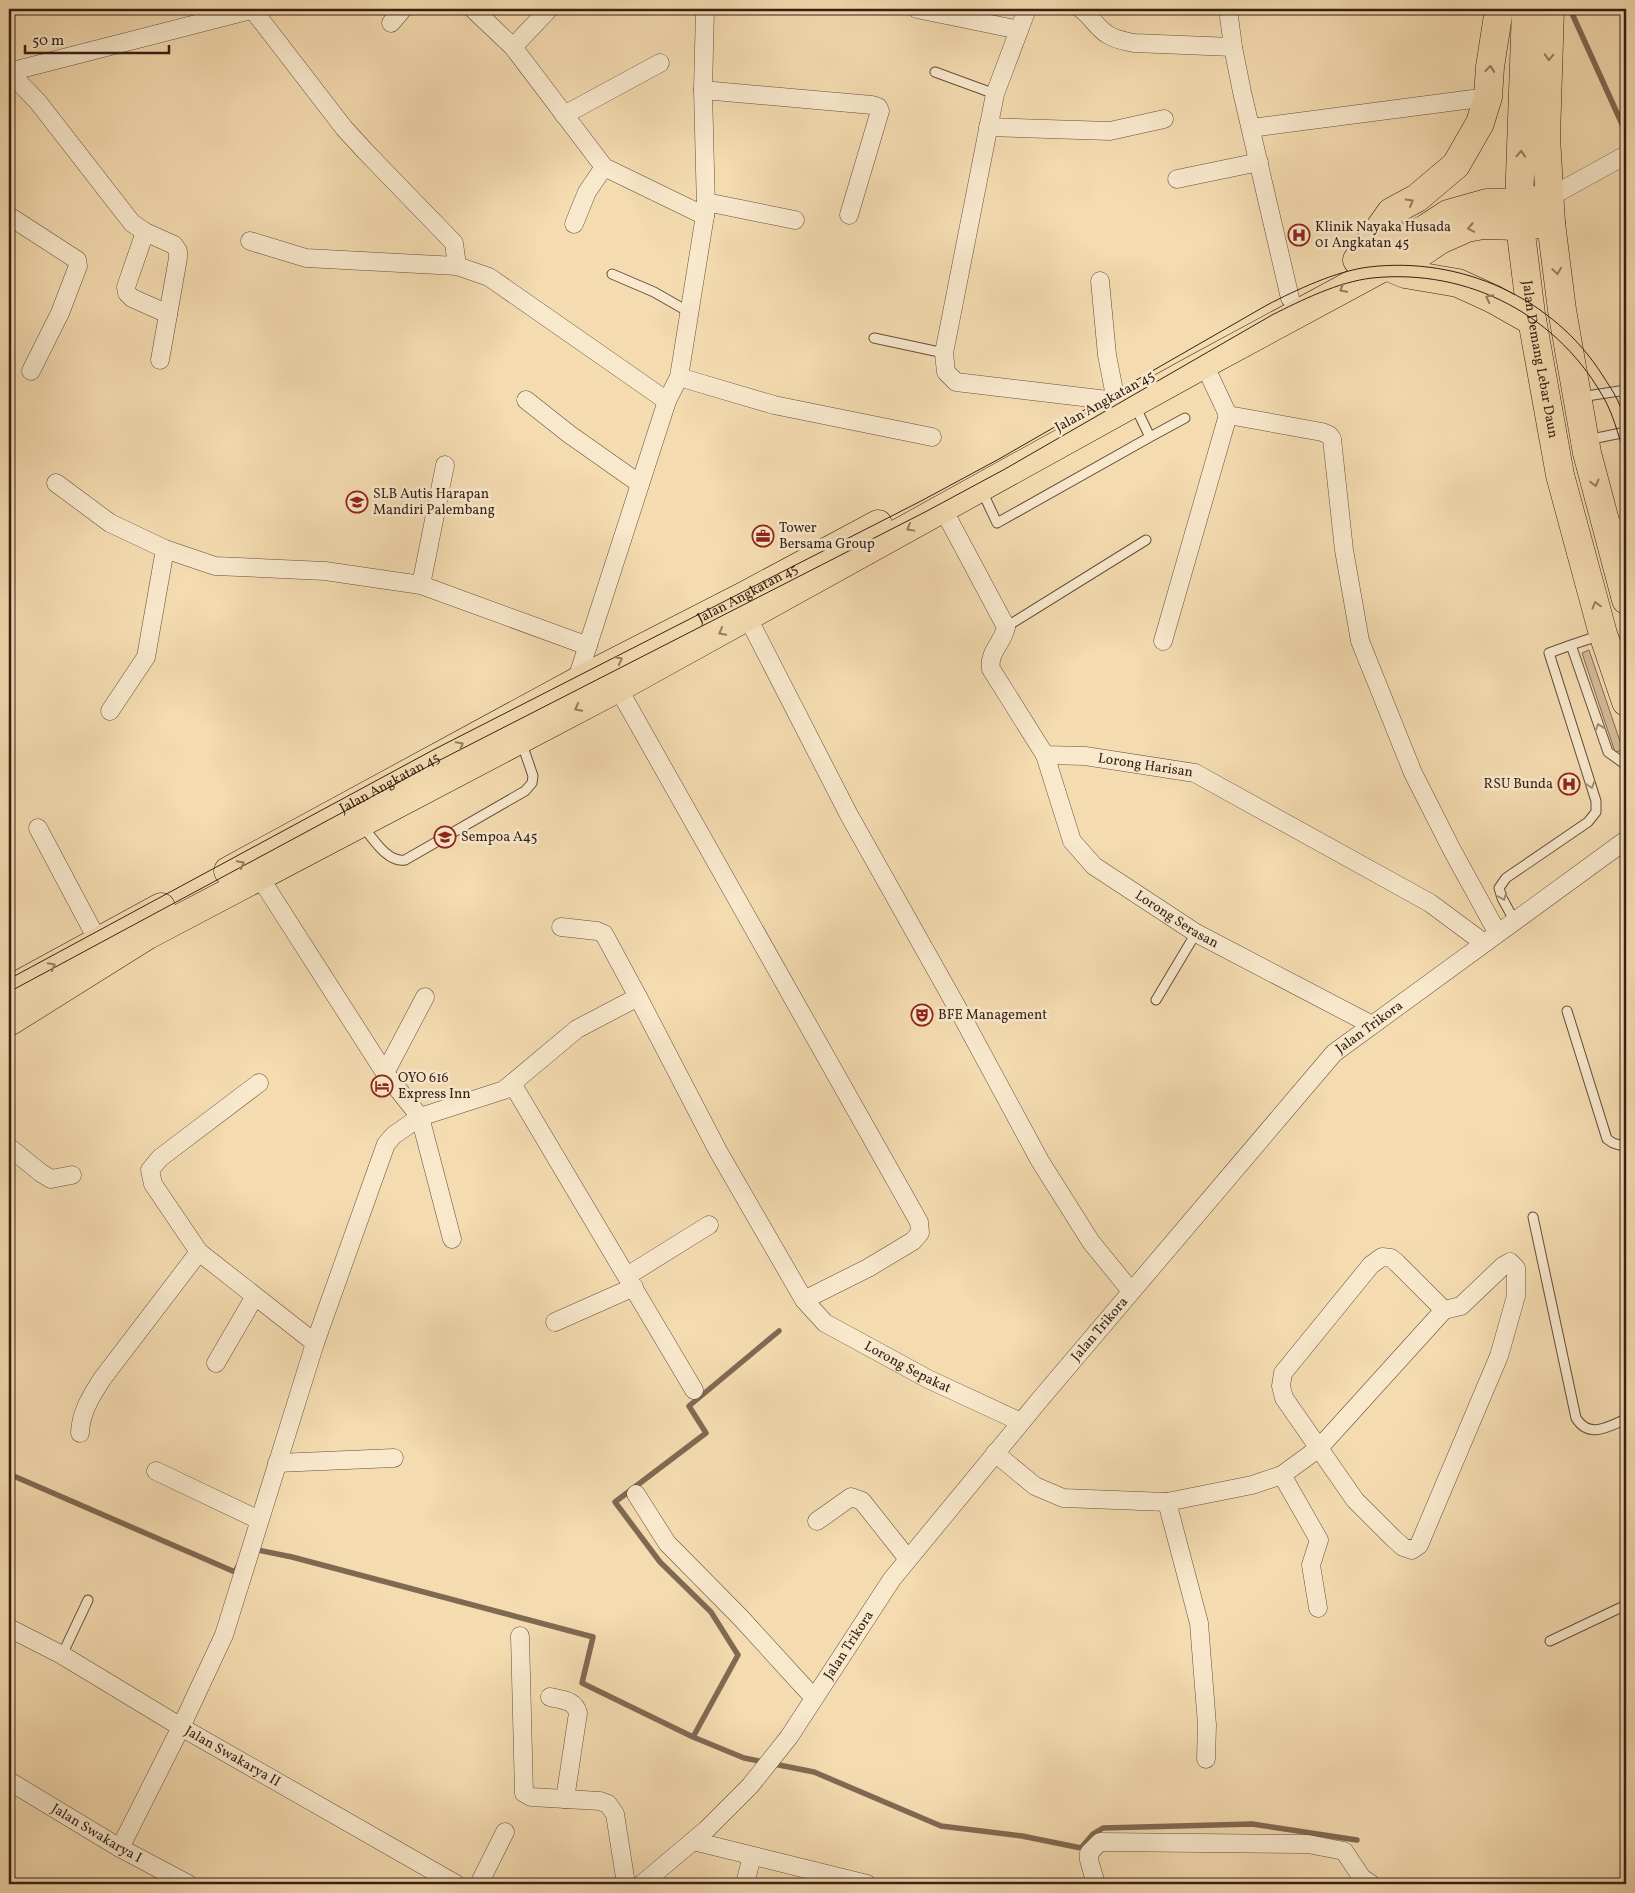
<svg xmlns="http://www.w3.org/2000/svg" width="1635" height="1893" font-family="Vollkorn,serif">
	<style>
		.green { fill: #d3bb96; stroke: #846d56 }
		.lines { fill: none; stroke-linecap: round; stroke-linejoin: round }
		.stream { stroke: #806953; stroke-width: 5.5 }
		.lane-casing { stroke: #644e3c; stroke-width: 11 }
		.street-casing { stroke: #644e3c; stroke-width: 19 }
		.primary-casing { stroke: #341f16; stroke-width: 29 }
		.highway-casing { stroke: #341f16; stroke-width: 29 }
		.lane { stroke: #f8e8cc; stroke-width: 9 }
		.street { stroke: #f8e8cc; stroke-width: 18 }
		.primary { stroke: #f4dbb0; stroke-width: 28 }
		.highway { stroke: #f4dbb0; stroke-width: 28 }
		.tram { stroke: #341f16; stroke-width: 1 }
		.oneway { stroke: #947d63 }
		.oneway2 { stroke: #a08e7a }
		.labels { text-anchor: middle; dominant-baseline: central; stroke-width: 5; stroke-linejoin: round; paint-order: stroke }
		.poi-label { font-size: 14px; fill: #341f16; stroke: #f8e8cc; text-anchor: start }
		.street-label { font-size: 14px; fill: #341f16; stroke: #f8e8cc }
	</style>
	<rect width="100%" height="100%" fill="#f4dbb0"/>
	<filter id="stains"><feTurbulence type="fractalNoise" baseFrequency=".004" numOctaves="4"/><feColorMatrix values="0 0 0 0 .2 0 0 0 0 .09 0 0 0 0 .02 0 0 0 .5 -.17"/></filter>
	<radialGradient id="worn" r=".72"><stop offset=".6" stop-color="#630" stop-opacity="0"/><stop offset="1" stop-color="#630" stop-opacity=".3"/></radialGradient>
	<path class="green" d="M1589,650L1623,750L1615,752L1582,653Z"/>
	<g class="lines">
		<path class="stream" d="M1570,9L1622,124L1626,123
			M779,1331L689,1406L706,1433L615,1502L660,1562L711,1612L738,1655L693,1737L744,1758L814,1772L941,1826L1022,1836L1081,1848L1093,1834L1103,1828L1252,1824L1357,1840
			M9,1474L235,1572L238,1566
			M253,1549L292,1557L593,1637L582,1683L693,1737"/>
		<g class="lane-casing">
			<path id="lane" d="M935,72L995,94
				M612,274L654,292L689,312
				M874,338L944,353
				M1580,397L1626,390
				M1150,437L1185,418
				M1587,440L1626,432
				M982,491L997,523L1150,437L1135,406
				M1006,627L1146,540
				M1571,645L1601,635
				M362,825C372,837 387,863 405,860L525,791L532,783L533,776L521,741
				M1514,920L1502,898L1499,888L1506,878L1588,822L1596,812V801L1549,653L1571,645L1608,752L1626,765
				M1156,1000L1196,933
				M1567,1011L1607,1139L1613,1143L1626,1147
				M1533,1217L1576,1418C1589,1439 1608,1427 1626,1419
				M1550,1641L1626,1605
				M62,1655L88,1600"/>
		</g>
		<g class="street-casing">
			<g id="street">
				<path d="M473,9L513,47L604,167L705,216"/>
				<path d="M917,9L1019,30"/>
				<path d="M1027,9L995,94L944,353L946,372L956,382L1108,400"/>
				<path d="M1081,9C1091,16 1097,28 1107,34C1115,40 1125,41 1134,43L1233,47"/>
				<path d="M1228,9L1233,47L1242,92L1290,298"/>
				<path d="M253,10L344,128L365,151L454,243L457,266"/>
				<path d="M391,23L403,9"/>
				<path d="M513,47L549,9"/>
				<path d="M9,72L38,102L132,223L145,232L174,245L178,251V258L160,360"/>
				<path d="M9,72L255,9"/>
				<path d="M703,90L872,105L878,107L880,111L849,215"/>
				<path d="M564,115L660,63"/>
				<path d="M988,127L1110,131L1164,119"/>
				<path d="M1251,128L1488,97"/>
				<path d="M1177,179L1259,162"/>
				<path d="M1548,198L1626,155"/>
				<path d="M706,202L795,220"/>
				<path d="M9,216L77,260L78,266L60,313L31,371"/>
				<path d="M574,224L587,192L604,167"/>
				<path d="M145,232L126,287L127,293L132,298L168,314"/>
				<path d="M250,241L306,258L457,266L489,277L667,401"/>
				<path d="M1100,281L1107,355L1115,396"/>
				<path d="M1204,364L1228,415L1322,432L1329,435L1332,439L1344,550L1360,641L1413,773L1452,850L1497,932"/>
				<path d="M679,377L774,405L932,437"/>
				<path d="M526,400L569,434L640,484"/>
				<path d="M56,483L110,523L165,549L215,566L325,571L421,585L588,646"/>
				<path id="s1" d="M943,509L1006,627C1003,643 988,652 991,669L1045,755L1085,756L1195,773L1430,903L1484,943"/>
				<path d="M1607,529L1626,527"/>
				<path d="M421,585L445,465"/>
				<path d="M748,618L849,815L958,1009L1040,1161L1091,1242L1131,1291"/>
				<path d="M1163,641L1228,415"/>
				<path d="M576,682L667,401L679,377L706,209L703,90L705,9"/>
				<path d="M110,711L146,657L165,549"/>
				<path id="s2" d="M1045,755L1072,841L1094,866L1196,933L1372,1025"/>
				<path d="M38,828L98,941"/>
				<path d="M259,876L385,1073L420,1117L452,1239"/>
				<path d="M561,927L597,931L604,934L638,997"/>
				<path d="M385,1073L425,997"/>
				<path d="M259,1083L160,1158L150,1170L153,1184L199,1252L315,1343"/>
				<path d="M513,1085L694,1390"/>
				<path d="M9,1147L41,1173L51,1179L72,1175"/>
				<path d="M627,1276L709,1225"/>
				<path id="s3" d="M804,1300L825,1323L928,1379L1021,1422"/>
				<path d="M555,1322L634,1287"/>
				<path d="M216,1363L255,1296"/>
				<path d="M80,1433C81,1411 91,1397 102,1379L199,1252"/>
				<path d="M995,1453L1035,1486L1063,1498L1167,1502L1252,1485L1282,1475L1319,1448L1444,1310L1461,1306L1503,1266L1510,1262L1516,1268V1296L1499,1356L1419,1545L1412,1550L1403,1547L1393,1538L1355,1500L1284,1398L1281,1386L1283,1373L1371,1265L1382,1257L1391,1258L1397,1263L1444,1310"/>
				<path d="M277,1463L394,1458"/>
				<path d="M156,1471L259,1520"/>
				<path d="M1282,1475L1319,1540L1311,1565L1318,1608"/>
				<path d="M636,1494L667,1543L740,1617L814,1698"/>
				<path d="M1167,1502L1199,1623L1207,1725L1206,1759"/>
				<path d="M817,1521L851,1497L862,1501L908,1559"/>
				<path id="s4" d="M9,1628L62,1655L181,1727L456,1884"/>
				<path d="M520,1636L524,1793L531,1797L600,1801L608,1804L615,1814L626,1884"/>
				<path d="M550,1697C562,1700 575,1700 578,1713L565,1799"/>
				<path id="s5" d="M9,1781L120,1848L188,1884"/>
				<path d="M693,1841L867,1884"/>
				<path d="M120,1848L181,1727L224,1635L315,1343L386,1144L394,1135L420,1117L504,1090L577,1029L638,997L718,1151L804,1300L868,1268L913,1241L920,1233L919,1222L618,688"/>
				<path d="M479,1884L505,1832"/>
				<path id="s6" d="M642,1884L706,1830L750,1786L789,1737L892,1579L1042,1397L1334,1053L1626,840"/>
				<path d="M745,1884L752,1856"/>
				<path d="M1096,1884L1089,1860V1853L1100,1842L1308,1844L1344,1851L1362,1878L1371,1884"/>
			</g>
		</g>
		<g class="primary-casing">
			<g id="primary">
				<path d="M1357,260L1391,212L1417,198L1456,165L1480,123L1488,97L1490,67L1499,9"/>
				<path d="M1358,261L1425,229L1448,214L1487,203H1519L1548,198"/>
				<path d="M1386,266L1405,274L1458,283L1493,299L1532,321"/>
				<path id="s7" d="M228,871L576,682L742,597L878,524"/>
				<path d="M9,990L161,907"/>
				<path d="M9,1022L148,935L618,688L1195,369L1386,266L1416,256L1440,240L1467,228L1483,225L1520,226L1551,223"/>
			</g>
		</g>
		<g class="highway-casing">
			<g id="highway">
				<path id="s8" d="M1526,9L1519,203L1520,226L1531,314L1560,475L1603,634L1626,702"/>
				<path d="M1550,9L1546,137L1551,223L1562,310L1587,453L1626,600"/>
			</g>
		</g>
		<use href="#lane" class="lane"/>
		<use href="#street" class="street"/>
		<use href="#primary" class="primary"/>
		<use href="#highway" class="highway"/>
		<path class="tram" d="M9,979L433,750L921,501L999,459L1267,305C1296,290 1336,271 1369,267C1461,256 1554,298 1603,376C1608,384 1613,391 1617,399C1621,407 1623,415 1626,424
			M9,992L438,761L927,511L1005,469L1272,315C1302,300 1338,282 1372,278C1469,268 1560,316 1606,402C1615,420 1621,443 1626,463"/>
	</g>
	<defs><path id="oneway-chevron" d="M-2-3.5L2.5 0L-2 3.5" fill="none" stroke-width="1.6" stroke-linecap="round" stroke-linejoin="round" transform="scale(1.25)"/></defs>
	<g class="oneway">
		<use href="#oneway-chevron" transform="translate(1549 57) rotate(92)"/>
		<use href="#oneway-chevron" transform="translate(1490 69) rotate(-85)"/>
		<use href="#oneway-chevron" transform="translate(1521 154) rotate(-87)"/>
		<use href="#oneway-chevron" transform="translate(1410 202) rotate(-30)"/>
		<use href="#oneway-chevron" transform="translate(1471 228) rotate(169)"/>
		<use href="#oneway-chevron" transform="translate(1557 271) rotate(82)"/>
		<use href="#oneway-chevron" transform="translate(1343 289) rotate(152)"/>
		<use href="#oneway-chevron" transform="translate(1489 298) rotate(-154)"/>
		<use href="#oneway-chevron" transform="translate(1595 483) rotate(75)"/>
		<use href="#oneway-chevron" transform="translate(910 528) rotate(151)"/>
		<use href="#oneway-chevron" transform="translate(1596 605) rotate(-105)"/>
		<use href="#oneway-chevron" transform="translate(722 632) rotate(152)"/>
		<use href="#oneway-chevron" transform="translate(619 660) rotate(-27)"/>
		<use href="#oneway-chevron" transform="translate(578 708) rotate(152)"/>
		<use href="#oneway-chevron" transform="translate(460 745) rotate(-28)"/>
		<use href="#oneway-chevron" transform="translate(241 864) rotate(-28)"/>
		<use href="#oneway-chevron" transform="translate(52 966) rotate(-28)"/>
	</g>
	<g class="oneway2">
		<use href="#oneway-chevron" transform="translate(1599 727) rotate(-109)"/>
		<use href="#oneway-chevron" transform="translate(1591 785) rotate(72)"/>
		<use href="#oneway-chevron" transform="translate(1503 897) rotate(68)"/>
	</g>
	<defs>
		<g id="hospital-ring" transform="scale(1.125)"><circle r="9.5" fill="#f8e8cc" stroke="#8f2418" stroke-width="1.5"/><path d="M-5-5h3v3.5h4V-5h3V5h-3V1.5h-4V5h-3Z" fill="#8f2418"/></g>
		<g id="school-ring" transform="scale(1.125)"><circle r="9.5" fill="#f8e8cc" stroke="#8f2418" stroke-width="1.5"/><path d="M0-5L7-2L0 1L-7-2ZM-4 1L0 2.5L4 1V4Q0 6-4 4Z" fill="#8f2418"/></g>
		<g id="office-ring" transform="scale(1.125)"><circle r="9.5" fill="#f8e8cc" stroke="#8f2418" stroke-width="1.5"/><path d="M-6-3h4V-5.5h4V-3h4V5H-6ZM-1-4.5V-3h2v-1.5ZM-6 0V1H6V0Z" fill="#8f2418"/></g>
		<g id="theatre-ring" transform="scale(1.125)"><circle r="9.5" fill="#f8e8cc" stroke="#8f2418" stroke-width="1.5"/><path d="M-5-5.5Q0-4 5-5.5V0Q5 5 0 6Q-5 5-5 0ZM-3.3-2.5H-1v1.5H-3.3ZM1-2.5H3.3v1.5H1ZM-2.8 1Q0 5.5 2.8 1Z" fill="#8f2418"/></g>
		<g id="hotel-ring" transform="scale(1.125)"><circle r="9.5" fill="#f8e8cc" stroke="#8f2418" stroke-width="1.5"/><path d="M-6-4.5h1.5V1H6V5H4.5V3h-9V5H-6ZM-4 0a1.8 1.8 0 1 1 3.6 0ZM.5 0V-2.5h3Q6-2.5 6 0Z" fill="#8f2418"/></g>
	</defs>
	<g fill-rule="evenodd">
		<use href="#hospital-ring" x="1299" y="235"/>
		<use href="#school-ring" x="357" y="502"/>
		<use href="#office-ring" x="763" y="536"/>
		<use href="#hospital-ring" x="1569" y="784"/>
		<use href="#school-ring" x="445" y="837"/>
		<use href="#theatre-ring" x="922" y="1015"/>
		<use href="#hotel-ring" x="382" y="1086"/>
	</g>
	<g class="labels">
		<g class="poi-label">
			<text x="1315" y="227">Klinik Nayaka Husada<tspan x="1315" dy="16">01 Angkatan 45</tspan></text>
			<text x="373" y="494">SLB Autis Harapan<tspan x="373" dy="16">Mandiri Palembang</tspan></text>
			<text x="779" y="528">Tower<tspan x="779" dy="16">Bersama Group</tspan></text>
			<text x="1553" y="784" text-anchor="end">RSU Bunda</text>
			<text x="461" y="837">Sempoa A45</text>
			<text x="938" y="1015">BFE Management</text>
			<text x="398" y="1078">OYO 616<tspan x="398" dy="16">Express Inn</tspan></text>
		</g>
		<g class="street-label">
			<text stroke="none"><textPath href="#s8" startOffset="352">Jalan Demang Lebar Daun</textPath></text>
			<text transform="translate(1105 402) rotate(-29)">Jalan Angkatan 45</text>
			<text stroke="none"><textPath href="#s7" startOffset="589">Jalan Angkatan 45</textPath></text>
			<text stroke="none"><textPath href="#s1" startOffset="382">Lorong Harisan</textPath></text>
			<text stroke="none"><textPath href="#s7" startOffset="184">Jalan Angkatan 45</textPath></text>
			<text stroke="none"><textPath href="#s2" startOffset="222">Lorong Serasan</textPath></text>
			<text stroke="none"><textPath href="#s6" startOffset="1128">Jalan Trikora</textPath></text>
			<text stroke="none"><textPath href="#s6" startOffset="722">Jalan Trikora</textPath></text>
			<text stroke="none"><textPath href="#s3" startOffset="125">Lorong Sepakat</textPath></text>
			<text stroke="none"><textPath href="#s6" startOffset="318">Jalan Trikora</textPath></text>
			<text stroke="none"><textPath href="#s4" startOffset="258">Jalan Swakarya II</textPath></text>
			<text stroke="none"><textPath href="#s5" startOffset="102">Jalan Swakarya I</textPath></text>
		</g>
	</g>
	<rect width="1635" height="1893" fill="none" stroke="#f4dbb0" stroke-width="30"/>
	<rect x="10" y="10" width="1615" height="1873" fill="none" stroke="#341f16" stroke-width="2.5"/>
	<rect x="15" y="15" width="1605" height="1863" fill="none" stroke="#341f16"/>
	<path d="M25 45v8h144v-8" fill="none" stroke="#341f16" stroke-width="2.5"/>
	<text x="32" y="45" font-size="15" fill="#341f16" stroke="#f8e8cc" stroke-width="4" paint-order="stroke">50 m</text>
	<rect width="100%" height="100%" filter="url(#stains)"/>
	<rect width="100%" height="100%" fill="url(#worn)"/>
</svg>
